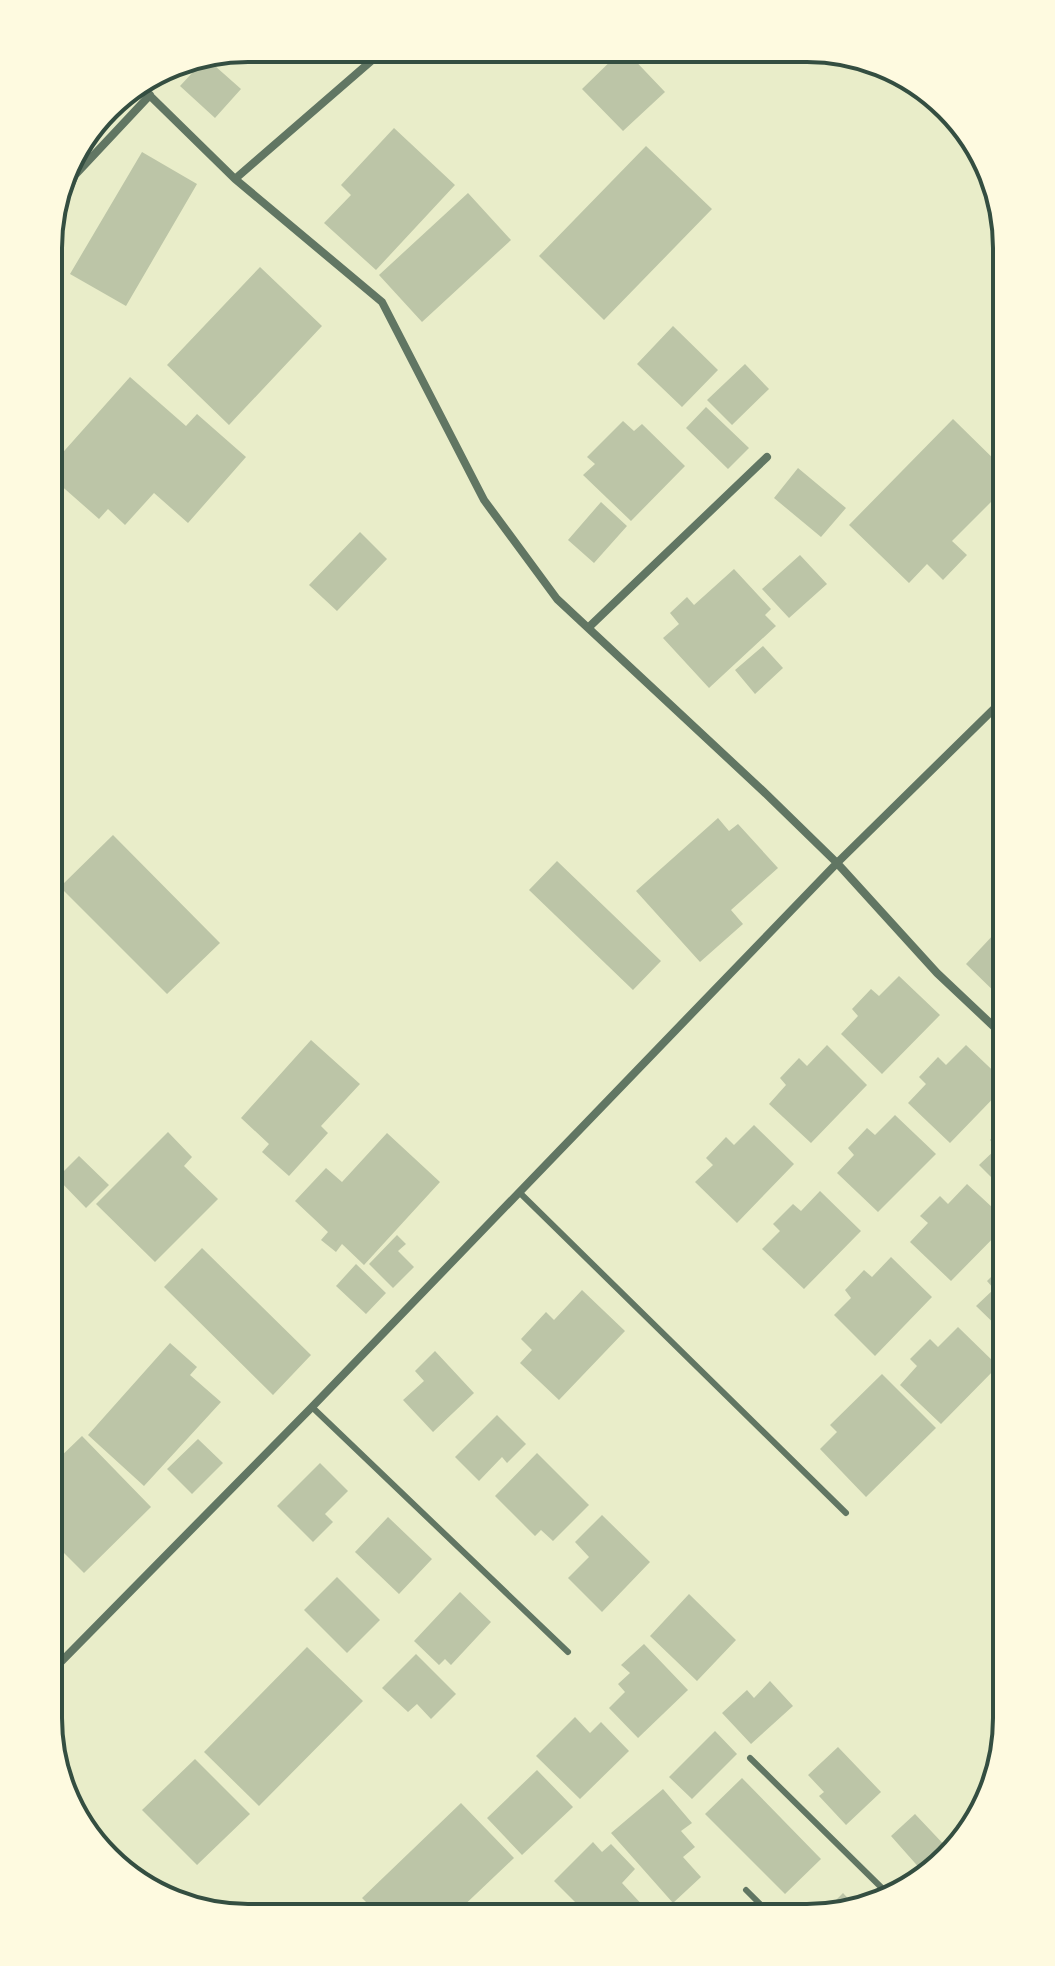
<svg xmlns="http://www.w3.org/2000/svg" width="1055" height="1966" font-family="Raleway,sans-serif">
	<style>
		.building { fill: #bcc5a7 }
		.lines { fill: none; stroke-linecap: round; stroke-linejoin: round }
		.service { stroke: #617663; stroke-width: 6 }
		.minor { stroke: #617663; stroke-width: 8 }
		.rim { fill: none; stroke: #344e41; stroke-width: 4 }
	</style>
	<rect width="100%" height="100%" fill="#e9edc9"/>
	<path class="building" d="M622,50H625L665,92L623,131L582,89Z
		M206,58L241,89L215,118L180,86Z
		M394,128L455,185L376,270L324,223L351,195L341,185Z
		M646,146L712,209L604,320L539,256Z
		M142,152L197,184L126,306L70,274Z
		M468,193L511,240L422,322L379,275Z
		M260,267L322,326L229,425L167,365Z
		M673,326L718,370L682,407L637,364Z
		M745,364L769,389L732,425L707,400Z
		M130,377L186,426L197,414L246,457L188,523L154,493L125,525L108,509L99,519L49,475V468Z
		M706,407L749,448L728,469L686,428Z
		M953,419L1007,472V486L952,541L967,555L943,580L927,564L909,583L849,525Z
		M623,421L634,431L642,424L685,466L631,521L583,475L595,464L587,457Z
		M798,468L846,508L821,537L774,498Z
		M601,502L627,526L594,563L568,540Z
		M360,532L387,559L337,611L309,585Z
		M800,555L827,584L789,618L762,589Z
		M734,569L771,609L765,615L776,626L709,688L663,638L679,624L670,613L687,597L694,605Z
		M763,646L783,668L755,694L735,670Z
		M718,818L729,831L738,824L778,868L731,910L743,924L700,962L636,891Z
		M113,835L220,943L167,994L60,887Z
		M557,861L661,961L633,990L529,890Z
		M996,932L1007,943V1004L966,964Z
		M899,976L940,1015L882,1074L841,1034L858,1016L852,1009L871,989L879,996Z
		M311,1040L360,1084L321,1126L328,1133L289,1176L262,1152L269,1144L241,1118Z
		M827,1045L867,1085L811,1143L769,1104L786,1085L780,1078L799,1058L807,1066Z
		M966,1045L1007,1084L950,1143L908,1103L926,1084L919,1077L938,1057L946,1065Z
		M895,1115L936,1154L878,1212L837,1173L854,1155L848,1148L867,1128L875,1135Z
		M1007,1123V1193L979,1165L997,1148L990,1140Z
		M754,1125L794,1164L737,1223L695,1182L713,1165L706,1158L726,1137L734,1145Z
		M168,1132L192,1157L184,1166L218,1199L155,1262L96,1204Z
		M387,1133L440,1182L364,1265L342,1244L336,1252L321,1240L328,1232L295,1201L326,1168L342,1182Z
		M79,1156L109,1185L86,1208L57,1178Z
		M967,1184L1007,1221V1224L951,1281L910,1242L928,1223L920,1216L940,1196L948,1204Z
		M820,1191L861,1231L804,1289L762,1249L780,1231L773,1224L793,1204L801,1211Z
		M397,1235L406,1244L398,1251L414,1267L393,1288L369,1264Z
		M202,1248L311,1355L273,1395L164,1287Z
		M891,1257L932,1297L875,1356L834,1315L851,1298L845,1290L864,1270L872,1277Z
		M1007,1261V1336L976,1306L994,1289L987,1281Z
		M356,1264L386,1293L366,1314L336,1286Z
		M582,1290L625,1331L559,1400L520,1363L532,1350L521,1339L546,1312L554,1320Z
		M958,1327L998,1366L941,1424L900,1385L917,1366L910,1359L930,1339L938,1347Z
		M170,1343L197,1367L190,1375L221,1402L144,1486L88,1435Z
		M435,1351L474,1393L433,1432L403,1400L424,1381L415,1371Z
		M882,1374L936,1428L866,1497L820,1449L837,1432L830,1425Z
		M497,1415L526,1444L507,1463L502,1457L479,1481L455,1457Z
		M82,1436L151,1507L84,1573L48,1537V1453L56,1461Z
		M198,1439L223,1463L192,1494L167,1469Z
		M537,1453L589,1505L553,1541L541,1530L535,1536L495,1496Z
		M320,1463L348,1491L325,1514L333,1522L313,1542L277,1506Z
		M602,1515L650,1562L602,1612L568,1578L589,1557L575,1542Z
		M388,1517L432,1559L399,1594L355,1552Z
		M337,1577L380,1620L347,1653L304,1610Z
		M460,1592L491,1622L451,1665L445,1659L439,1665L414,1641Z
		M689,1594L736,1640L697,1681L650,1636Z
		M644,1644L688,1690L638,1738L609,1708L625,1692L618,1684L630,1673L621,1665Z
		M307,1647L363,1701L259,1806L204,1752Z
		M416,1654L456,1694L431,1719L417,1704L408,1712L382,1688Z
		M770,1681L793,1706L751,1744L722,1713L747,1690L754,1698Z
		M575,1717L590,1733L601,1722L629,1751L580,1799L536,1756Z
		M715,1731L737,1754L692,1799L669,1777Z
		M838,1747L881,1792L846,1825L819,1796L824,1792L808,1775Z
		M195,1759L250,1814L197,1865L142,1810Z
		M537,1770L573,1807L522,1855L487,1818Z
		M742,1778L821,1859L785,1894L705,1814Z
		M663,1789L692,1823L681,1831L695,1847L683,1857L701,1877L673,1903L611,1833Z
		M461,1803L514,1858L456,1913L378,1914L362,1898Z
		M915,1814L950,1851L922,1871L891,1836Z
		M593,1842L602,1852L611,1844L635,1869L622,1883L646,1909L644,1911H584L554,1881Z
		M843,1893L856,1907L864,1900L871,1907L828,1908Z"/>
	<g class="lines">
		<path class="service" d="M519,1192L846,1513
			M312,1407L568,1652
			M750,1758L889,1895
			M746,1890L765,1909"/>
		<path class="minor" d="M138,84L235,179L382,302L484,500L557,599L763,791L837,863L937,973L1007,1039
			M235,179L385,49
			M50,231L75,175L150,95
			M588,628L767,457
			M48,1675L312,1407L837,863L1007,696"/>
	</g>
	<path d="M0 0H1055V1966H0ZM248 62H807A186 186 0 0 1 993 248V1718A186 186 0 0 1 807 1904H248A186 186 0 0 1 62 1718V248A186 186 0 0 1 248 62Z" fill="#fefae0" fill-rule="evenodd"/>
	<path class="rim" d="M248 62H807A186 186 0 0 1 993 248V1718A186 186 0 0 1 807 1904H248A186 186 0 0 1 62 1718V248A186 186 0 0 1 248 62Z"/>
</svg>
